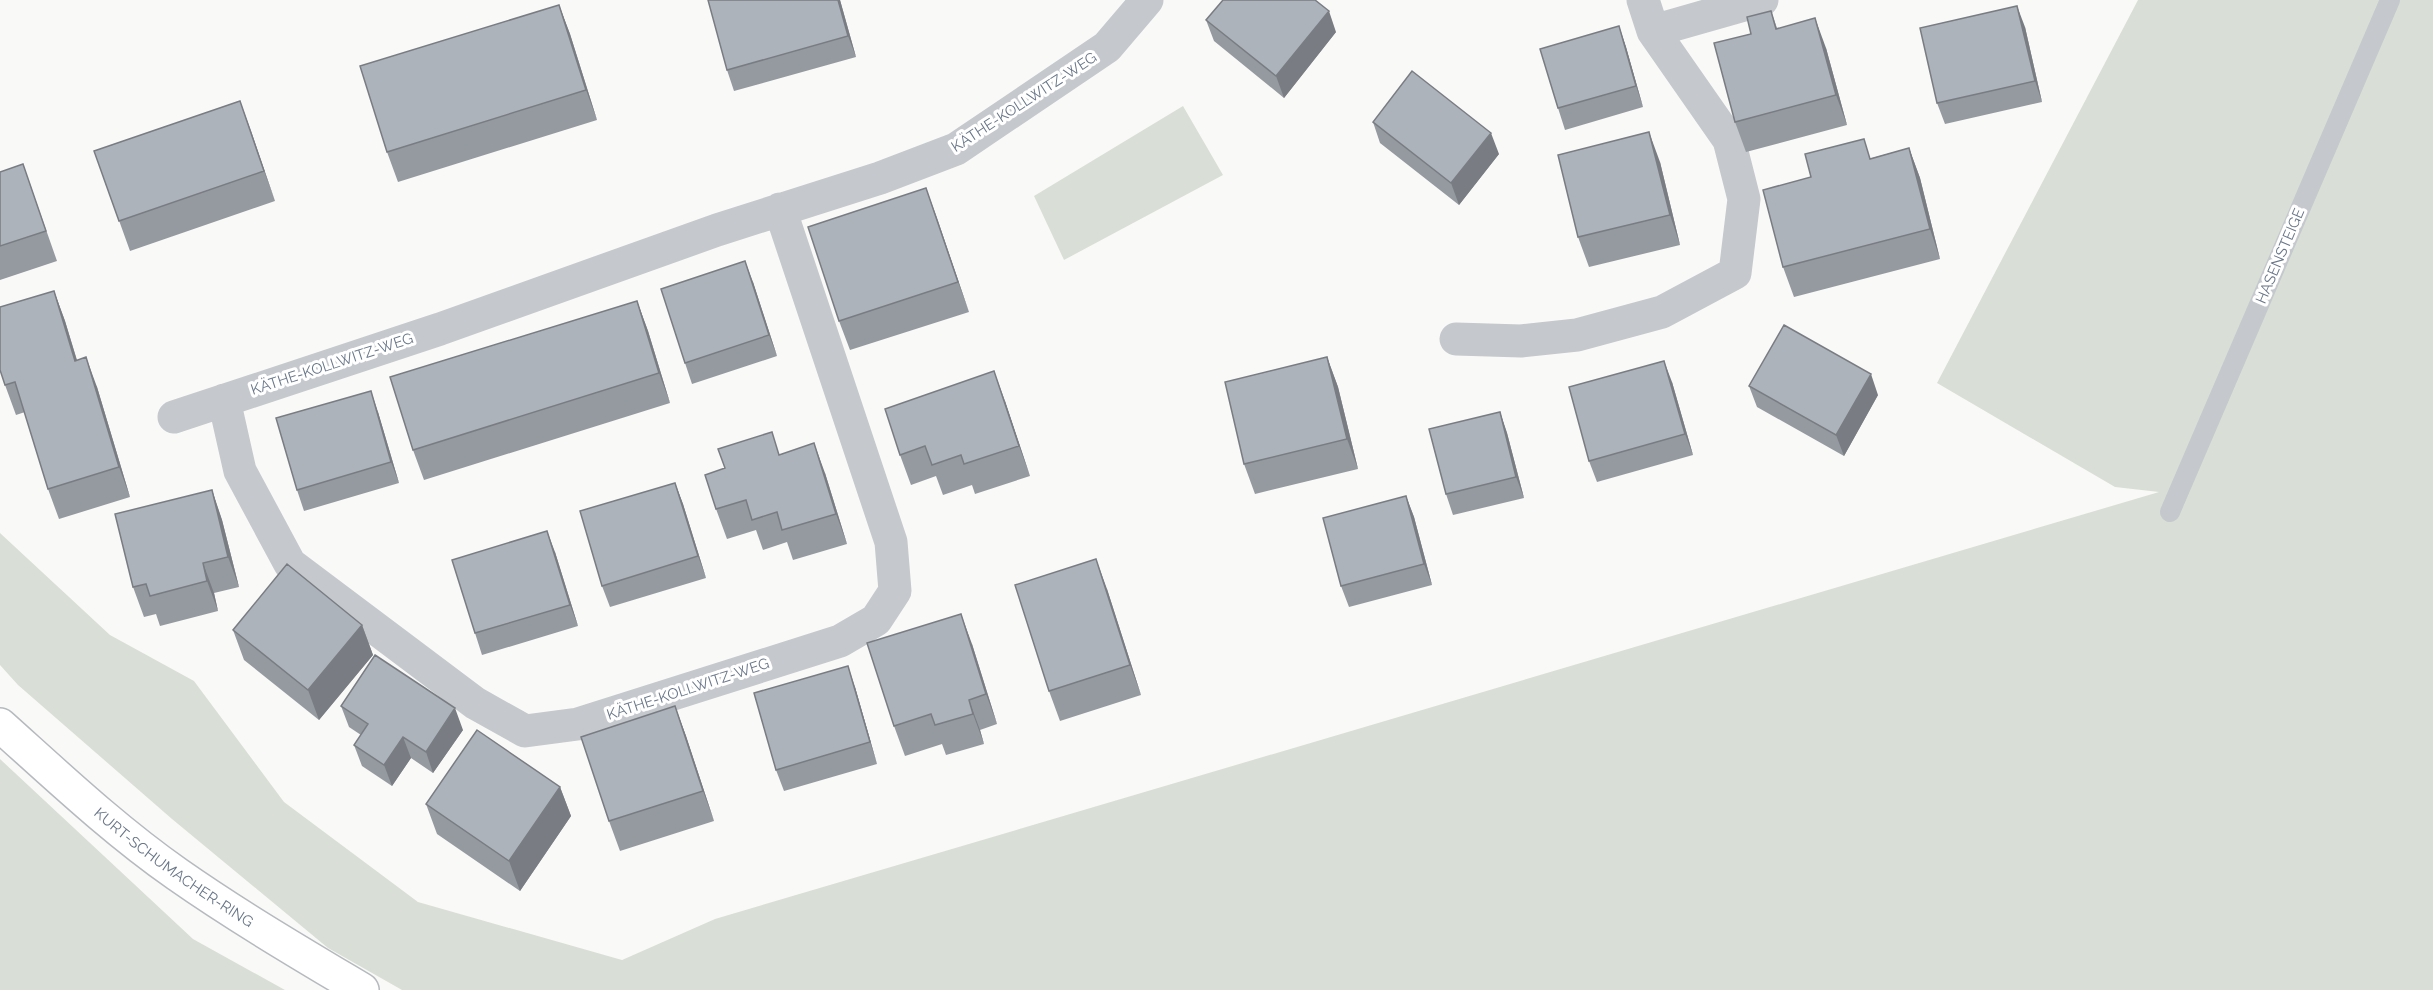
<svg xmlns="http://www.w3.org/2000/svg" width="2433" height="990" font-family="Raleway,sans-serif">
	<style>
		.green { fill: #d9dfd6 }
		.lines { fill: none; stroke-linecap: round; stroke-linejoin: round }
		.primary-casing { stroke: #b6babf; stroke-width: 36 }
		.service { stroke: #c5c8cc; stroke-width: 20 }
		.minor { stroke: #c5c8cc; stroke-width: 33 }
		.primary { stroke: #fff; stroke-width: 33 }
		.wall { fill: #959aa1 }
		.shaded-wall { fill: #797d83 }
		.building { fill: #adb3bb; stroke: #797d83; stroke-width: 1.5 }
		.labels { text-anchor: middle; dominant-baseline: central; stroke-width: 6; stroke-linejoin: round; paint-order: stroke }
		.street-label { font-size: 15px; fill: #687688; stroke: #fff }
	</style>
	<rect width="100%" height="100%" fill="#f9faf7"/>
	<path class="green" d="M2138,0H2433V990H402L328,948L172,819L18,685L0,665V533L110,635L194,681L284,802L418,902L622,960L715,919L2159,492L2115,487L1937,383Z
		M1183,106L1223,175L1064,260L1034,196Z
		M0,759L193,939L285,990H0Z"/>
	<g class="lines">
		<g class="primary-casing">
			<g id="primary">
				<path id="s1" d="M0,725C57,776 114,830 177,874C237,916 300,953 362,990"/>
			</g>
		</g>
		<path class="service" d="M2170,512L2390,0"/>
		<path class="minor" d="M1653,31L1762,0
			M1456,339L1521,341L1577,335L1662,312L1735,273L1744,199L1729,140L1653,31L1643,0
			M224,400L240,471L290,564L475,703L525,731L578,724L840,641L876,620L895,591L891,542L780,209
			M174,417L440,329L717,230L880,178L956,149L1107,47L1147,0"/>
		<use href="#primary" class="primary"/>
	</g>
	<path class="wall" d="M840,0L856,57L734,91L727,70Z
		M559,5L570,34L597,120L398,182L387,152Z
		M1771,11L1777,28L1826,48L1847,125L1746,152L1735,122L1751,34Z
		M1206,20L1336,32L1284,98L1214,41Z
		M1619,26L1626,47L1643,107L1565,130L1558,108Z
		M2025,27L2042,102L1945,124L1937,103Z
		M240,101L275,201L130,251L94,151Z
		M1373,122L1499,154L1459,205L1380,143Z
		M1909,148L1920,178L1940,259L1794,297L1783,267L1811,177L1872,158Z
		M1660,162L1680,245L1589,267L1578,237Z
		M23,164L57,261L0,280V172Z
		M926,188L969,312L850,350L839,321Z
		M753,282L777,356L692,384L685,363Z
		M54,291L65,321L77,360L97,387L130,497L59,519L48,489L25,412L16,415L5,385Z
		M637,301L648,331L670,403L424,480L413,450Z
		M1327,357L1338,387L1358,469L1255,494L1244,464Z
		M1672,382L1693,455L1597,482L1589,461Z
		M1749,386L1878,395L1844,456L1757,407Z
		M1005,401L1030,476L975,494L972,485L943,495L936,476L911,485L900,455Z
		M378,412L399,483L304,511L297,490Z
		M1500,412L1507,433L1524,498L1453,515L1446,494Z
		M780,454L825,473L847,544L793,560L787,542L763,550L756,530L727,539L716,509Z
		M675,483L683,504L706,578L610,607L602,586Z
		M212,490L222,520L239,587L214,593L218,611L160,626L156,614L144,617L133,587Z
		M1406,496L1414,517L1432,585L1349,607L1341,586Z
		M555,552L578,626L482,655L475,633Z
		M1107,589L1141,695L1060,721L1049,691Z
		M362,625L373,655L319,720L244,660L233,630Z
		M972,644L997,724L980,730L984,744L946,755L942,744L905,756L894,726Z
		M855,687L877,764L784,791L776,770Z
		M341,706L463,730L433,773L411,758L392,786L362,766L354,745L361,735L349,727Z
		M675,706L686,736L714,821L620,851L609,821Z
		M560,787L571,816L520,891L437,834L426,804Z"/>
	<path class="shaded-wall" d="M838,0H840L856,57L848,36Z
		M559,5L570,34L597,120L586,90Z
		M2017,6L2025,27L2042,102L2035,81Z
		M1329,11L1336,32L1284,98L1276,76Z
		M1815,18L1826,48L1847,125L1836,95Z
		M1619,26L1626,47L1643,107L1636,86Z
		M240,101L251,131L275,201L264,171Z
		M1649,132L1660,162L1680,245L1670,215Z
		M1491,133L1499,154L1459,205L1451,183Z
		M1909,148L1920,178L1940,259L1930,229Z
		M926,188L937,218L969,312L958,282Z
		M745,261L753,282L777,356L769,335Z
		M54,291L65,321L86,391L75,361Z
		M637,301L648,331L670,403L659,373Z
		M86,357L97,387L130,497L119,467Z
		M1327,357L1338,387L1358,469L1347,439Z
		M1664,361L1672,382L1693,455L1685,434Z
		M994,371L1005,401L1030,476L1019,446Z
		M1871,374L1878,395L1844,456L1836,435Z
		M371,391L378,412L399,483L391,462Z
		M1500,412L1507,433L1524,498L1516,477Z
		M814,443L825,473L847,544L836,514Z
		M675,483L683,504L706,578L698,556Z
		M212,490L222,520L239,587L228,557Z
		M1406,496L1414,517L1432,585L1424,564Z
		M547,531L555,552L578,626L570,605Z
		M1096,559L1107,589L1141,695L1130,665Z
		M203,563L214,593L218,611L207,581Z
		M961,614L972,644L997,724L986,694Z
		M362,625L373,655L319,720L308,690Z
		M848,666L855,687L877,764L870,742Z
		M969,700L980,730L984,744L973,714Z
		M675,706L686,736L714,821L703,791Z
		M455,708L463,730L433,773L426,752Z
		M403,737L411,758L392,786L384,765Z
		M560,787L571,816L520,891L509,861Z"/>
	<path class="building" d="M708,0H838L848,36L727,70Z
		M1223,0H1315L1329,11L1276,76L1206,20Z
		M559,5L586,90L387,152L360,66Z
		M2017,6L2035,81L1937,103L1920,28Z
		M1771,11L1776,29L1815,18L1836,95L1735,122L1714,43L1751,34L1747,17Z
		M1619,26L1636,86L1558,108L1540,49Z
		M1412,71L1491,133L1451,183L1373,122Z
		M240,101L264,171L119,221L94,151Z
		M1649,132L1670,215L1578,237L1558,155Z
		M1864,139L1870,159L1909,148L1930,229L1783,267L1763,190L1811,177L1805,154Z
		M23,164L46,231L0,246V172Z
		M926,188L958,282L839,321L808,227Z
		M745,261L769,335L685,363L661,289Z
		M54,291L75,361L86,357L119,467L48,489L15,382L5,385L0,370V307Z
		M637,301L659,373L413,450L390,377Z
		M1784,325L1871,374L1836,435L1749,386Z
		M1327,357L1347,439L1244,464L1225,382Z
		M1664,361L1685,434L1589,461L1569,387Z
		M994,371L1019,446L964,464L961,455L932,465L925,446L900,455L885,409Z
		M371,391L391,462L297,490L276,418Z
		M1500,412L1516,477L1446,494L1429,429Z
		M772,432L779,455L814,443L836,514L782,530L777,512L752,520L746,500L716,509L705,475L725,468L718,449Z
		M675,483L698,556L602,586L580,511Z
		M212,490L228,557L203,563L207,581L150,596L146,584L133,587L115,514Z
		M1406,496L1424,564L1341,586L1323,518Z
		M547,531L570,605L475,633L452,560Z
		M1096,559L1130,665L1049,691L1015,585Z
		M287,564L362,625L308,690L233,630Z
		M961,614L986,694L969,700L973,714L935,725L931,714L894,726L867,643Z
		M375,655L455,708L426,752L403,737L384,765L354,745L368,724L341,706Z
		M848,666L870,742L776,770L754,693Z
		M675,706L703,791L609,821L581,737Z
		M477,730L560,787L509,861L426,804Z"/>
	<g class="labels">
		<g class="street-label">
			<text transform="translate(1024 102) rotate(-33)">KÄTHE-KOLLWITZ-WEG</text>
			<text transform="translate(2280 256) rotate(-67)">HASENSTEIGE</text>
			<text transform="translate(332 364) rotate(-18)">KÄTHE-KOLLWITZ-WEG</text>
			<text transform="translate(688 689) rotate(-18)">KÄTHE-KOLLWITZ-WEG</text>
			<text stroke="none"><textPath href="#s1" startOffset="225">KURT-SCHUMACHER-RING</textPath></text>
		</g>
	</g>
</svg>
